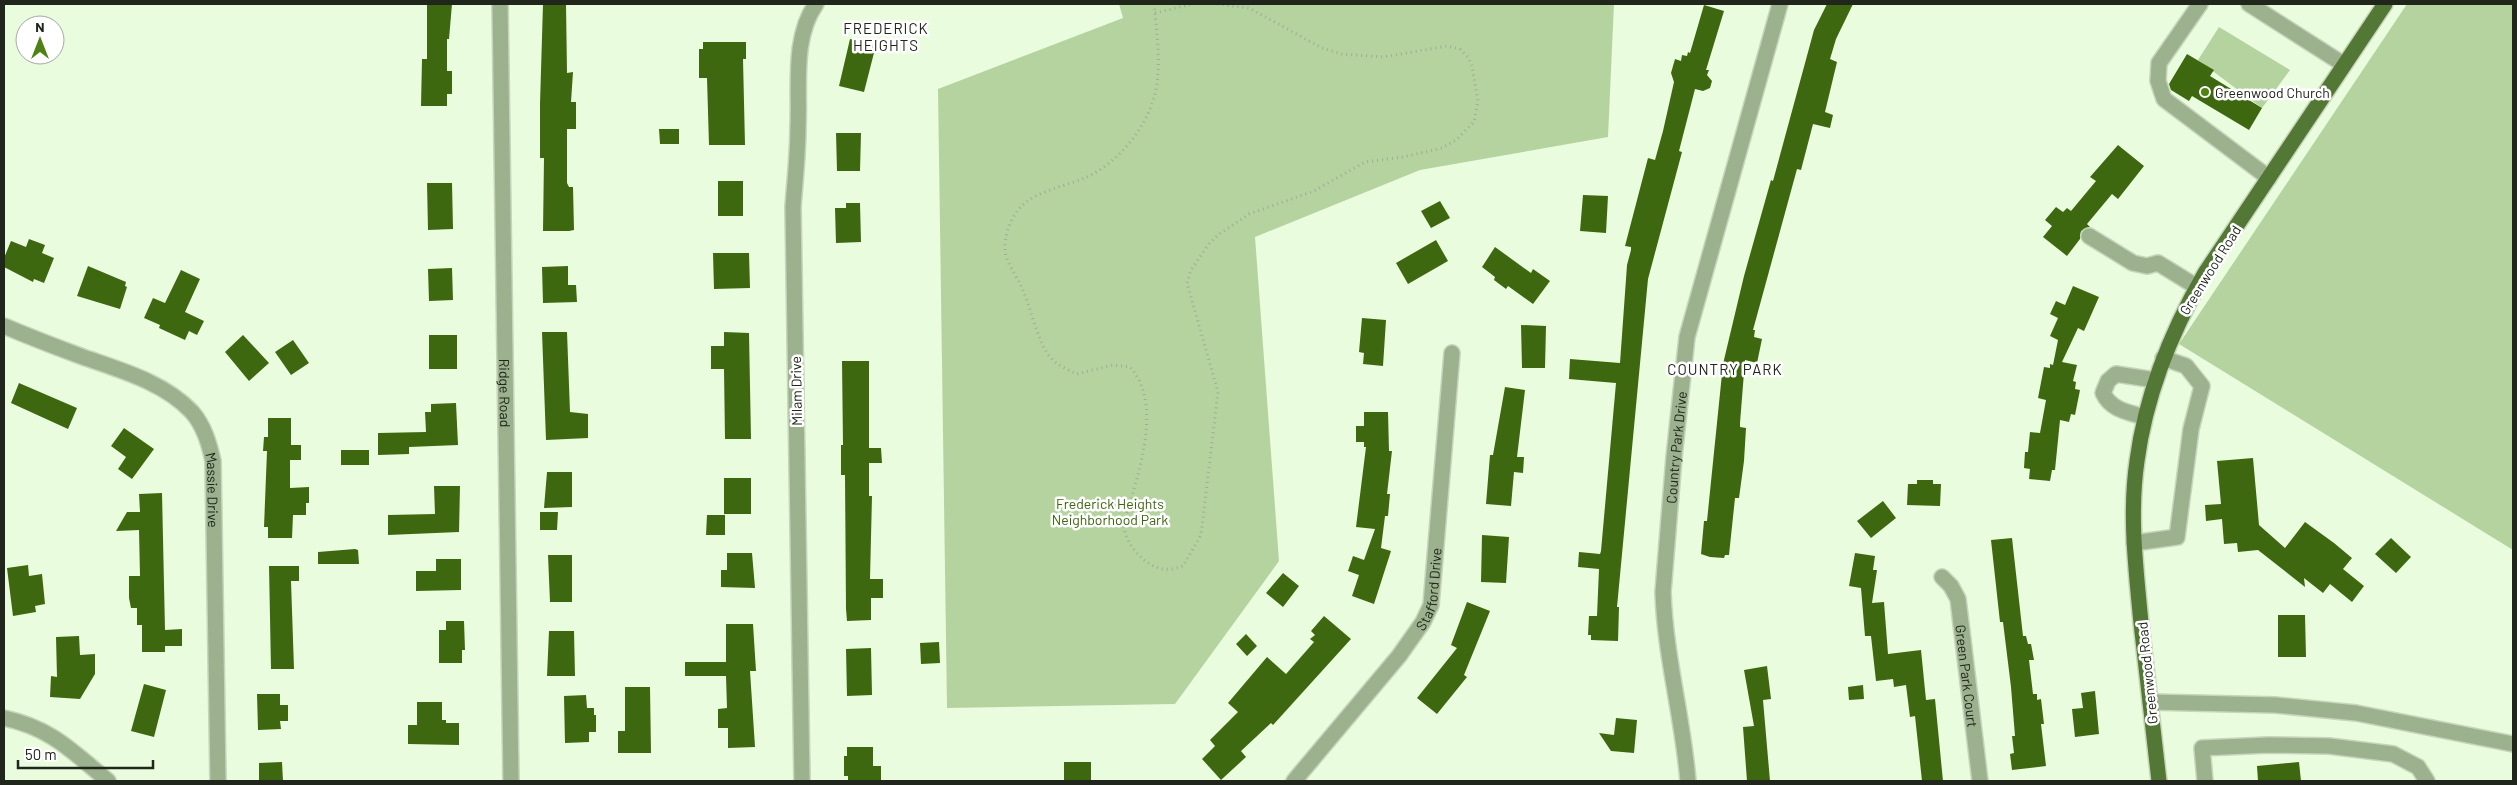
<svg xmlns="http://www.w3.org/2000/svg" width="2517" height="785" font-family="Barlow,sans-serif">
	<style>
		.green { fill: #b5d39f }
		.building { fill: #3e680f }
		.lines { fill: none; stroke-linecap: round; stroke-linejoin: round }
		.minor-casing { stroke: #c6d5bb; stroke-width: 18 }
		.major-casing { stroke: #c6d5bb; stroke-width: 18 }
		.path { stroke: #9eac95; stroke-width: 3; stroke-dasharray: 1 4; stroke-linecap: butt }
		.minor { stroke: #9cb18d; stroke-width: 15 }
		.major { stroke: #537734; stroke-width: 15 }
		.poi-dot { fill: #4f8115; stroke: #fff; stroke-width: 2 }
		.labels { text-anchor: middle; dominant-baseline: central; stroke-width: 5; stroke-linejoin: round; paint-order: stroke }
		.poi-label { font-size: 14px; fill: #20261b; stroke: #fff; text-anchor: start }
		.street-label { font-size: 14px; fill: #20261b; stroke: #fff }
		.park-label { font-size: 14px; fill: #3b650a; stroke: #fff }
		.neighbourhood-label { font-size: 15px; letter-spacing: 1px; fill: #20261b; stroke: #fff }
	</style>
	<rect width="100%" height="100%" fill="#eafcde"/>
	<path class="green" d="M1119,4H1614L1608,137L1420,170L1255,237L1279,561L1175,704L947,708L938,89L1123,18Z
		M2407,4H2513V550L2179,344Z
		M2219,27L2290,70L2262,108L2198,60Z"/>
	<path class="building" d="M427,4H452L449,39H447V71H452V94H447V106H421L422,59H427Z
		M543,4H566L567,73L573,72L571,102H576V129H567V183L569,187H573L574,230L569,231H543L544,158H540V104Z
		M1827,4H1853L1836,39L1830,59L1837,62L1825,112L1833,115L1830,128L1813,124L1801,170L1797,169L1753,330H1755L1754,337L1762,339L1757,363L1745,360L1740,423V427L1746,428L1744,461L1739,498H1735L1729,555H1725L1724,558L1710,557L1701,554L1704,521H1707L1723,364L1744,276L1771,180L1773,181L1814,30Z
		M1704,5L1724,11L1706,70H1709L1707,75L1712,81L1710,88L1703,91L1695,89L1679,151L1682,152L1648,279L1617,607H1619L1618,641L1591,640V635H1588L1589,616H1597L1599,569L1578,567L1579,552L1600,554L1601,551L1616,383L1569,379L1570,359L1620,363L1627,265L1631,250V247L1625,246L1648,158L1655,160L1663,131L1674,82L1671,73L1675,59L1681,61L1682,55L1687,56L1688,52L1690,53Z
		M850,39L876,45L864,92L839,86Z
		M703,42H746V59H743L745,145H709L707,78H699V49H703Z
		M2187,54L2214,70L2210,76L2262,108L2249,130L2192,96L2189,101L2171,90L2169,84Z
		M659,129H679V144H660Z
		M836,133H861L860,171H837Z
		M2118,145L2144,166L2118,199L2112,194L2087,224L2090,227L2081,231L2080,239L2067,256L2043,237L2052,226L2045,220L2056,207L2063,212L2067,208L2071,211L2096,181L2090,177Z
		M718,181H743V216H718Z
		M427,183H452L453,229L428,230Z
		M1583,195L1608,196L1606,233L1580,231Z
		M1440,201L1450,218L1431,228L1421,211Z
		M846,203H860L861,242L836,243L835,208H846Z
		M29,239L45,245L42,253L54,258L44,283L34,279L33,282L4,267V258L11,241L26,247Z
		M1436,240L1448,261L1408,284L1396,263Z
		M1495,247L1531,273L1533,269L1550,281L1533,304L1508,286L1506,289L1494,280L1495,277L1482,267Z
		M713,253H749L750,288L714,289Z
		M88,266L126,282L125,286L127,287L120,309L77,296Z
		M568,266V285H576L577,302L543,303L542,267Z
		M452,268L453,300L429,301L428,269Z
		M181,270L200,279L185,312L204,321L197,335L189,331L185,340L159,328L160,325L144,318L153,298L165,303Z
		M2073,286L2099,297L2084,331L2078,328L2062,362L2077,365L2073,381L2076,382L2075,389L2080,390L2075,415L2071,414L2069,422L2060,420L2055,470H2052L2050,481L2029,479L2030,469L2024,468L2025,452H2028L2030,432L2040,433L2046,400L2038,398L2044,367L2050,368V364L2053,365L2058,340L2050,336L2058,318L2050,314L2056,301L2065,305Z
		M1362,318L1386,320L1383,366L1363,364L1364,353L1359,352Z
		M1521,325L1546,326L1545,368H1522Z
		M542,332H567L570,412L588,414V438L546,440Z
		M724,332L749,333L751,439H725L724,369H711V346H724Z
		M243,335L269,363L249,381L225,352Z
		M429,335H457V369H429Z
		M293,340L309,363L291,375L275,352Z
		M842,361H869V448H881L882,463H869V496H872L870,579H883V598H871V620L847,621L846,609L845,475H841V445H843Z
		M19,383L77,408L68,429L11,403Z
		M1505,387L1525,390L1517,457H1524L1523,473L1514,472L1511,506L1486,504L1490,455H1493Z
		M456,403L458,445L409,447V454L378,455V433L426,432L425,412H431V404Z
		M1364,412H1388L1389,451H1392L1387,494H1390L1388,516H1385L1381,548L1391,551L1374,604L1352,596L1359,575L1348,571L1353,556L1364,560L1375,529L1356,527L1366,447H1364V442H1356V426H1364Z
		M268,418H291V445H301V460H290V488L309,487V503H306V515H293L292,538H268V527H264L267,451H263L264,437H268Z
		M124,428L154,449L132,479L118,469L126,457L111,446Z
		M341,450H369V465H341Z
		M2253,458L2259,525L2285,548L2305,522L2334,543L2352,558L2343,569L2364,586L2352,602L2330,584L2323,593L2304,578L2305,587L2258,550L2238,552L2237,543L2224,544L2222,519L2206,521L2205,505L2221,504L2217,461Z
		M547,472H572V507L544,508Z
		M724,478H751V514H724Z
		M1917,480H1933V484H1941L1940,506L1907,505L1908,484H1917Z
		M434,486H460L459,532L388,535V515L435,514Z
		M162,493L165,630L182,629V646H165V652H142V625H137V608H131L129,598V576H140L139,530L116,531L127,512H140L139,494Z
		M1883,501L1896,518L1871,538L1857,521Z
		M540,512H558L557,530H540Z
		M707,515H725V535H706Z
		M1482,535L1509,537L1506,583L1481,582Z
		M2012,538L2023,636H2026L2028,644H2031L2034,660H2029L2033,694H2037V700L2041,699L2044,724H2041L2046,766L2012,770L2010,754L2014,753L2012,736H2015L2011,687L2003,622H2000L1991,540Z
		M2391,538L2411,557L2396,573L2375,554Z
		M355,549L358,550L359,564H318V552Z
		M727,553H752L755,588L721,587V570H727Z
		M1855,553L1875,556L1873,570H1877L1872,603L1884,602L1888,654L1921,650L1926,700L1935,699L1943,781H1922L1915,716L1910,717L1906,685L1894,687L1893,679L1876,681L1871,636H1865L1861,588L1849,586Z
		M548,555H572V602H550Z
		M436,559H461V590L416,591V571H436Z
		M28,565L29,576L42,574L45,604L35,606L36,612L13,616L7,568Z
		M269,566H299V581H291L294,669H271Z
		M1283,573L1299,586L1283,607L1266,593Z
		M1467,602L1490,611L1464,675L1467,677L1437,714L1417,698L1457,648L1451,645Z
		M2278,615H2305L2306,657H2278Z
		M1324,616L1351,639L1273,725L1271,723L1241,751L1246,757L1221,780L1202,759L1215,746L1210,740L1238,712L1228,703L1267,657L1286,674L1314,642L1310,639L1315,635L1311,631Z
		M446,621H464L465,650H462V663H439V630H446Z
		M726,624H753L756,671H750L755,747L728,748V728H718V709L727,708L726,676H685V662H726Z
		M549,631H574L575,676H547Z
		M1246,634L1257,646L1247,656L1236,644Z
		M79,636L80,655L95,654V674L80,699L50,697L51,676L57,677L56,637Z
		M939,642L940,663L921,664L920,643Z
		M871,648L872,695L847,696L846,649Z
		M1767,666L1771,699L1763,700L1770,781H1747L1743,727L1754,726L1744,670Z
		M144,684L166,690L154,737L131,731Z
		M1863,685L1864,699L1849,700L1848,687Z
		M625,687H650L651,753H618V731H625Z
		M2095,691L2099,734L2075,737L2072,709L2083,708L2081,693Z
		M257,694H280V705H288V721H280L281,729L258,730Z
		M586,695L587,708H594V715H596V732H589V742L565,743L564,696Z
		M417,702H442V720H446V723H459V745L408,744V725H417Z
		M1616,718L1637,720L1634,753L1611,751L1599,733L1614,735Z
		M847,747H873V766H881V781H848V776H844V756H847Z
		M282,762L283,781H259V763Z
		M1064,762H1091V781H1064Z
		M2299,762L2301,781H2258L2257,766Z"/>
	<g class="lines">
		<g class="minor-casing">
			<g id="minor">
				<path id="s1" d="M500,4L511,781"/>
				<path d="M2200,4L2159,63L2158,81L2164,99L2269,178"/>
				<path d="M2249,4L2343,64"/>
				<path d="M2089,236L2133,263L2147,266L2158,263L2197,287"/>
				<path id="s2" d="M4,326C30,337 56,347 83,357C120,370 164,382 192,412C204,426 209,443 213,461L218,781"/>
				<path d="M2144,417C2128,412 2111,410 2103,393L2108,381L2116,374L2155,380"/>
				<path d="M2134,543L2177,537L2191,429L2202,386L2186,366L2163,358"/>
				<path id="s3" d="M1942,577L1951,586L1958,599L1980,781"/>
				<path d="M2150,702L2275,705L2356,713L2513,744"/>
				<path d="M4,718C51,728 72,751 108,781"/>
				<path d="M802,781L793,207C795,180 798,153 798,127C800,87 792,38 816,4"/>
				<path id="s4" d="M1294,781L1399,656L1423,622L1431,605L1452,353"/>
				<path id="s5" d="M1688,781C1683,718 1665,656 1663,592L1674,457L1687,337L1780,4"/>
				<path d="M2205,781L2202,748L2268,745L2329,746L2393,754L2418,767L2427,781"/>
			</g>
		</g>
		<g class="major-casing">
			<path id="major" d="M2159,781C2153,729 2147,676 2141,623C2136,569 2129,515 2137,461C2146,393 2171,332 2205,273L2385,4"/>
		</g>
		<path class="path" d="M1154,4C1157,33 1162,70 1154,98C1144,131 1117,163 1087,177C1065,187 1035,190 1019,209C1010,219 1004,238 1005,251C1007,264 1016,275 1021,286C1031,307 1035,333 1047,353C1054,364 1066,369 1077,374L1113,365L1130,367C1165,405 1136,480 1124,523C1123,542 1144,566 1163,569C1170,570 1177,568 1183,566L1201,535L1218,392L1187,283L1191,270L1208,245L1218,235L1249,214L1314,191L1365,162L1403,157L1442,148L1456,140L1474,122L1478,101L1472,66L1468,57L1460,49L1447,46L1383,57L1342,54L1322,48L1249,8L1217,4
			M1155,13L1192,4"/>
		<use href="#minor" class="minor"/>
		<use href="#major" class="major"/>
	</g>
	<circle class="poi-dot" cx="2205" cy="92" r="5"/>
	<g class="labels">
		<g class="poi-label">
			<text x="2215" y="92">Greenwood Church</text>
		</g>
		<g class="street-label">
			<text transform="translate(2210 270) rotate(-58)">Greenwood Road</text>
			<text transform="translate(796 391) rotate(-91)">Milam Drive</text>
			<text stroke="none"><textPath href="#s1" startOffset="389">Ridge Road</textPath></text>
			<text stroke="none"><textPath href="#s5" startOffset="336">Country Park Drive</textPath></text>
			<text stroke="none"><textPath href="#s2" startOffset="291">Massie Drive</textPath></text>
			<text stroke="none"><textPath href="#s4" startOffset="239">Stafford Drive</textPath></text>
			<text transform="translate(2147 673) rotate(-96)">Greenwood Road</text>
			<text stroke="none"><textPath href="#s3" startOffset="105">Green Park Court</textPath></text>
		</g>
		<g class="park-label">
			<text x="1110" y="503">Frederick Heights<tspan x="1110" dy="16">Neighborhood Park</tspan></text>
		</g>
		<g class="neighbourhood-label">
			<text x="886" y="28">FREDERICK<tspan x="886" dy="17">HEIGHTS</tspan></text>
			<text x="1725" y="369">COUNTRY PARK</text>
		</g>
	</g>
	<rect width="2517" height="785" fill="none" stroke="#20261b" stroke-width="10"/>
	<g transform="translate(40 40)"><circle r="24" fill="#ffffff" stroke="#a6a8a4"/>
	<path d="M0-4L9 19L0 12L-9 19Z" fill="#4f8115"/>
	<text y="-8" font-size="14" font-weight="bold" text-anchor="middle" fill="#20261b">N</text>
	</g>
	<path d="M18 760v8h135v-8" fill="none" stroke="#20261b" stroke-width="2.5"/>
	<text x="25" y="760" font-size="15" fill="#20261b" stroke="#ffffff" stroke-width="4" paint-order="stroke">50 m</text>
</svg>
